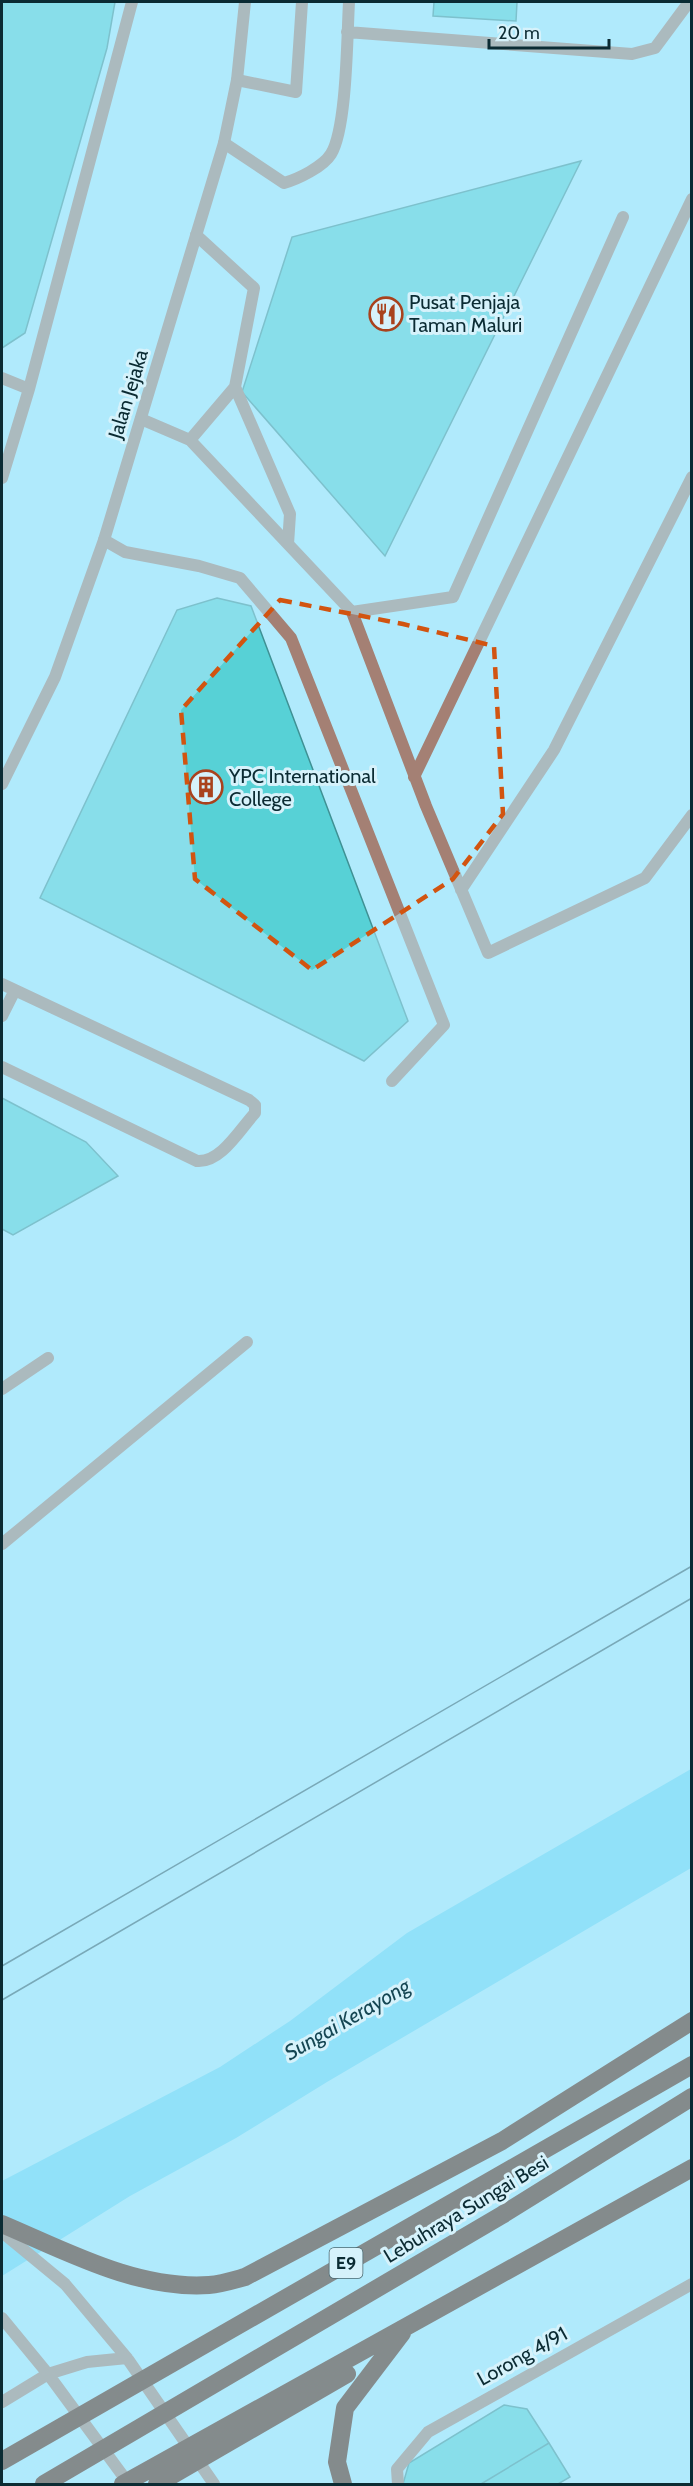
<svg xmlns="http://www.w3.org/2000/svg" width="693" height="2486" font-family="Cabin,sans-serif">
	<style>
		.water { fill: #6bd7f6 }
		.building { fill: #57d1d6; stroke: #3f9194; stroke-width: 1.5 }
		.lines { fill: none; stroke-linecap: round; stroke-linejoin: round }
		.service { stroke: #a48074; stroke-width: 12 }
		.minor { stroke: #a48074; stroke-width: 12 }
		.tertiary { stroke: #a48074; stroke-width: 12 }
		.motorway { stroke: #4f1905; stroke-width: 18 }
		.tram { stroke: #355b66; stroke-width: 1.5 }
		.marked { fill: none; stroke: #d25410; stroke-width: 4.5; stroke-dasharray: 12 8; stroke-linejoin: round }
		.labels { text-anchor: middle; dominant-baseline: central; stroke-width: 6; stroke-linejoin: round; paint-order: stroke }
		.shield { fill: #d6f2fb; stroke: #48676f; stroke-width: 1.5 }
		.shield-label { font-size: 18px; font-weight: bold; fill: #0b2b33 }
		.poi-label { font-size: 20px; fill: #0b2b33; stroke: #d6f2fb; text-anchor: start }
		.street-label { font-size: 20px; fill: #0b2b33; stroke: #d6f2fb }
		.water-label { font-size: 21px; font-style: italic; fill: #154653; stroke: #d6f2fb }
	</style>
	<rect width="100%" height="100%" fill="#b0eafc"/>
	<path class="water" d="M691,1769V1868L327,2082L236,2138L130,2196L2,2276V2181L220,2067L290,2021L407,1933Z"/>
	<path class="building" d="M2,2H115L107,48L25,333L2,348Z
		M434,2H517L516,21L433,16Z
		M581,161L385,556L242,392L292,237Z
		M217,598L251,606L408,1021L364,1061L40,898L177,610Z
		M2,1098L86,1142L118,1176L13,1235L2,1229Z
		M504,2405L527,2409L549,2443L481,2484H403L409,2463Z
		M549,2443L570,2477L558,2484H481Z"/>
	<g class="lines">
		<path class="service" d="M347,32L632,54L655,48L689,2
			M237,80L296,92L302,2
			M224,143L284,183C298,179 323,167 331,154C347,128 347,36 349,2
			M623,217L453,597L352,612L426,806L488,953L645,878L692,815
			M196,235L254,288L235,387L290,514L288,544
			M2,378L29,389
			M141,419L190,440L352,612
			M190,440L235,387
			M2,478L29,389L132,2
			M104,540L125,552L199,566L240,578L291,638L444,1025L392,1081
			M414,777L692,199
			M461,890L554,750L692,477
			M2,984L249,1100L255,1105V1113C240,1129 221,1163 197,1161L2,1067
			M2,1016L15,990
			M2,1389L48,1358
			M2,1544L247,1342"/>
		<path class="minor" d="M398,2484L397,2469L428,2432L692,2284"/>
		<path class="tertiary" d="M2,784L55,677L104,540L224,143L237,80L245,2
			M2,2232L65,2284L127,2358L214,2484
			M2,2318L48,2374L129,2484
			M2,2402L48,2374L87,2362L127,2358"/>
		<path class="motorway" d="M2,2224C66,2251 137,2290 209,2285C221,2284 234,2280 245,2277L502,2141L692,2021
			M2,2461L692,2065
			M44,2484L502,2215L692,2097
			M123,2484L692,2168
			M157,2484L347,2374
			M343,2484L337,2462L345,2408L402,2333"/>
		<path class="tram" d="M2,1966L692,1566
			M2,2000L692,1598"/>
	</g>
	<path d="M0 0H693V2486H0ZM280,600L403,624L494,646L503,814L453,879L312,970L195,879L181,710Z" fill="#b0eafc" fill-opacity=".55" fill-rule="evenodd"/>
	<path class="marked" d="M280,600L403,624L494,646L503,814L453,879L312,970L195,879L181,710Z"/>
	<defs>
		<g id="restaurant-ring" transform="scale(1.725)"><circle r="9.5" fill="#d6f2fb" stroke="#a9421d" stroke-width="1.5"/><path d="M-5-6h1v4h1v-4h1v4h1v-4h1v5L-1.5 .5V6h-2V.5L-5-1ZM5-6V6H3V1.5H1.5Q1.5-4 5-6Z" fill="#a9421d"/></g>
		<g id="building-ring" transform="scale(1.725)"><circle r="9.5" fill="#d6f2fb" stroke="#a9421d" stroke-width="1.5"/><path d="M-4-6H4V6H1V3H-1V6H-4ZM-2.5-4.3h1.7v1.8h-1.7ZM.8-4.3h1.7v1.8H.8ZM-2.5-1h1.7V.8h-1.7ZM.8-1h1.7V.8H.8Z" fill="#a9421d"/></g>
	</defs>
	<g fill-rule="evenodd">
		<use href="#restaurant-ring" x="386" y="314"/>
		<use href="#building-ring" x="206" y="787"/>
	</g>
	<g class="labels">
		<rect class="shield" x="329.5" y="2248" width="33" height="30" rx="4.5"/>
		<g class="shield-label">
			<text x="346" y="2263">E9</text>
		</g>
		<g class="poi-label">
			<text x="409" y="302">Pusat Penjaja<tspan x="409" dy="23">Taman Maluri</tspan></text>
			<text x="229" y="776">YPC International<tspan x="229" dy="23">College</tspan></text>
		</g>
		<g class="street-label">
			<text transform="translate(128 394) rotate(-73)">Jalan Jejaka</text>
			<text transform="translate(466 2209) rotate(-31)">Lebuhraya Sungai Besi</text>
			<text transform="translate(522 2356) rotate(-29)">Lorong 4/91</text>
		</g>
		<g class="water-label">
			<text transform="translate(347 2019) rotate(-30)">Sungai Kerayong</text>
		</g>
	</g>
	<rect width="693" height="2486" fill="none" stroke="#0b2b33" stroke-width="6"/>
	<path d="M489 39v9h120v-9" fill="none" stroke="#0b2b33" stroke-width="3"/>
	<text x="498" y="39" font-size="18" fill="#0b2b33" stroke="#d6f2fb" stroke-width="4.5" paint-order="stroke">20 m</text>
</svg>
